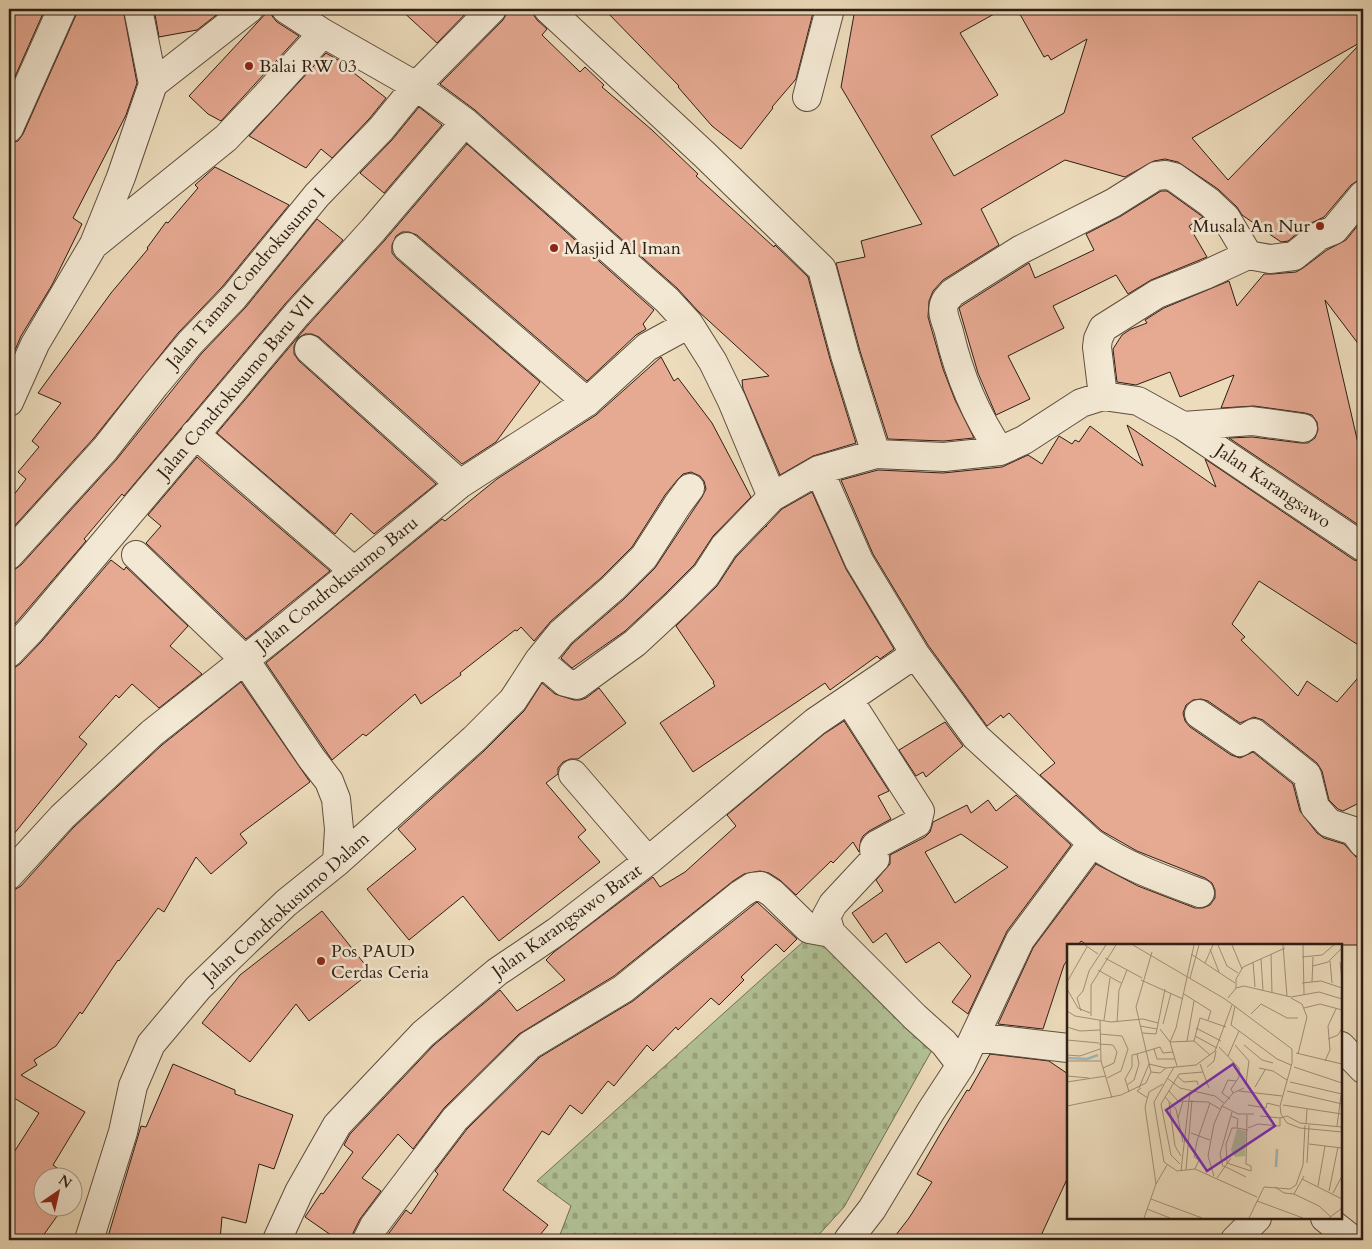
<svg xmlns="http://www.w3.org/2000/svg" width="1372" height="1249" font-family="Cardo,serif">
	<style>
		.cemetery { fill: url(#cemetery-stones); stroke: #707055 }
		.building { fill: #e6a992; stroke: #2e1e14; fill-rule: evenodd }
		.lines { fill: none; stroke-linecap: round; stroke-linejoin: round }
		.street-casing { stroke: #5e4e3e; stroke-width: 30 }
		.street { stroke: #f3e8d3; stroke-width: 28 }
		.poi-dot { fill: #8f2418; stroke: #f3e8d3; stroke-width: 2 }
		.labels { text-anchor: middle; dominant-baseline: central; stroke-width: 5; stroke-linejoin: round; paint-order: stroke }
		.poi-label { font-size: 18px; fill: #2e1e14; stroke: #f3e8d3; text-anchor: start }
		.street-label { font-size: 18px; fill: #2e1e14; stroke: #f3e8d3 }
		.inset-river { fill: none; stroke: #9eb9bb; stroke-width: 2.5 }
		.inset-road { fill: none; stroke: #a19079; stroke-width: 1 }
		.view { fill: #7b2cbf; fill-opacity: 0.15; stroke: #7b2cbf; stroke-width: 2.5 }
		.inset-edge { fill: none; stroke: #2e1e14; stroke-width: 2.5 }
	</style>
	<defs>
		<pattern id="cemetery-stones" width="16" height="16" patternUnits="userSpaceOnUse" patternTransform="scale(1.25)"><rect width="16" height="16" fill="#b2c296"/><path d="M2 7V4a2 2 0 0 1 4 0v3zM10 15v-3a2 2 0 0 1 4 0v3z" fill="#99a680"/></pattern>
	</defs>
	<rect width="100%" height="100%" fill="#eddcbc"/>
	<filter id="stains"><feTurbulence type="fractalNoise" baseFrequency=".004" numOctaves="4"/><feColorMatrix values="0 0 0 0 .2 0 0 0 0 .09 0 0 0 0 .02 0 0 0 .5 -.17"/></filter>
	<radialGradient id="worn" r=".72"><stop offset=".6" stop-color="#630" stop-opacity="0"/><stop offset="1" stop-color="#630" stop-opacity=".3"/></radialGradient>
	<path class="cemetery" d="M814,932L932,1050L844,1207L814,1240H558L571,1206L537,1181Z"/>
	<path class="building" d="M9,9H45L9,90Z
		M77,9H123L137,83L126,115L73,218L82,224L52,285L21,336L9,364V143L18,141L23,134L76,15Z
		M154,9H224L197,30L159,37Z
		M270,9L272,16L277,22L299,36L221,121L208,114L189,96Z
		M400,9H470L437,43Z
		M507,9H533V14L537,20L547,29L542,35L580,72L585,67L604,85L602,87L652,130L698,174L696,176L774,247L775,245L808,277L830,359L856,443L813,456L780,475L743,389L742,380L769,376L698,311L677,288L475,110L440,84L503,20L507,13Z
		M604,9H814L796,79L772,107L773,108L741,149L712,126L678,87L679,86Z
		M855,9H1003L960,33L998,95L931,136L954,176L1064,113L1087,39L1051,60L1048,55L1044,57L1017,9H1363V41L1192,138L1228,180L1363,41V180L1357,181L1351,185L1324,217L1309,224L1288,241L1281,242L1242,215L1237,207L1218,189L1178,162L1165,159L1154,161L1125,177L1065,160L981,209L999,245L943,280L933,291L929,301L928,317L943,369L955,400L974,438L944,441L888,439L860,351L836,263L865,257L861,241L922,224L841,87Z
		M326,53L352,68L350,70L386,98L369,119L332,158L321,149L306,168L249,136Z
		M419,107L442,125L384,193L360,173L392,140Z
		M467,144L654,310L643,324L646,329L636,335L587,381L417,235L409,232H402L396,236L392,245V253L397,259L540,382L496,442L462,464L319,337L312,334H305L298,338L294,346V354L299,361L436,484L374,534L351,513L335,534L217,433L309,324L385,240Z
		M215,167L289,205L222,287L178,333L93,439L9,532V501L26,479L18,472L39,447L32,441L61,403L38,393L111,293L148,249L147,248L166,222L168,223L198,188L195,185Z
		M1161,191H1167L1203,217L1189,226L1207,257L1151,280L1128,294L1116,275L1053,306L1064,328L1008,356L1030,399L996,415L978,373L959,308L963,305L1029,263L1035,278L1094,250L1086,234L1121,216Z
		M317,219L343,240L285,304L124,496L122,494L84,539L86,541L9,631V570H14L21,565L117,459L202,353L246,307Z
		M1363,219V350L1325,300L1363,465V528L1229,438L1252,437L1301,443H1308L1315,438L1318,430L1317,422L1312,415L1305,413L1254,406L1221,408L1234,375L1180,397L1170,372L1136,385L1117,382L1113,349L1122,335L1131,329L1147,323L1145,320L1164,308L1229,281L1237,306L1264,274H1272L1296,272L1303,268L1327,250L1346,240Z
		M661,357L674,381L678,378L712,423L751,497L713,536L694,565L666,593L625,631L572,668L561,658L572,644L623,600L655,568L702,497L706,489L704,481L700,476L691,472L683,474L678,479L665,495L632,547L602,577L551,621L534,641L521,627L517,631L515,630L460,673L461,675L421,704L415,694L366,736L363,734L332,760L266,663L442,519L445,521L497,479L596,415Z
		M1127,425L1216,487L1205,459L1354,560L1363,562V648L1259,581L1232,624L1245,637L1241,640L1298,696L1307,681L1337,702L1363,672V801L1343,811L1338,809L1329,800L1322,771L1317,763L1263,720L1254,717L1240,723L1208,701L1201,699L1193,700L1186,705L1183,713L1185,721L1190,727L1231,755L1240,758L1253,752L1293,784L1300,811L1317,833L1324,838L1344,844L1356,857L1363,858V945H1087L1081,941L1078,945H1068V959L1064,965L1043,1029L998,1024L1033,948L1096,864L1138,886L1195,908H1203L1210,905L1215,898V890L1212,883L1205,878L1137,851L1102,831L1040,775L1055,763L1009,713L1003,718L1001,715L987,726L928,645L873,554L841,480L878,470L943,473L1002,467L1028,455L1042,464L1059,436L1072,444L1075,440L1079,442L1090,426L1143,466Z
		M197,457L330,571L246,639L146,543L161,526L148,515Z
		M812,492L846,569L894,649L880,659L877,656L830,690L825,683L693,772L660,723L715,686L713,683L714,682L676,626L717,586L736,557L766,526V527V526L782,509Z
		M111,560L124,570L126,567L188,626L170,646L202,674L159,708L132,684L119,698L116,695L79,737L87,744L9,840V668H14L20,664L42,641Z
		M241,682L310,782L240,834L247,843L211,874L196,857L164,912L158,908L119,961L118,960L82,1014L80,1012L56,1046L34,1060L37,1065L21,1075L85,1112L53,1165L68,1176H42V1206H52L60,1212L40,1240H9V1160L39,1113L9,1095V890H14L21,886L73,828L162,745Z
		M542,683L555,694L574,700H580L586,698L599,688L626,723L578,759H570L563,762L558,768V774L546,783L586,830L578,837L600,862L499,941L463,896L409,940L367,889L416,849L398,829L484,751L524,711Z
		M844,721L889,791L878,796L891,819L869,831L863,836L861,840L859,852L853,842L833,863L831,861L796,895L780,880L769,873L760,871L744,874L733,881L614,976L519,1034L444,1108L413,1149L398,1134L362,1178L381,1191L360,1219L353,1233L351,1240H338L305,1217L321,1193L323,1194L353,1152L344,1145L350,1134L434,1045L500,990L517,1011L565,980L546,960L554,952L653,877L660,887L685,872L736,826L727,815L824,734Z
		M945,722L963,746L926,777L923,772L916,776L899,750Z
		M1016,795L1071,845L1007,931L968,1014L952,1002L971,976L939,942L906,963L886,933L873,943L852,913L883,891L876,880L890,864V855L925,837L930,832L933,822L967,805L971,813L988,800L996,811ZM961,834L1008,867L955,903L925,852Z
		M757,902L797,939L784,952L776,944L741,977L744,980L719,1005L711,998L678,1030L676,1027L653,1051L647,1045L614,1086L608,1081L582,1114L570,1105L549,1135L542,1131L503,1190L548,1225L536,1240H384L406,1210L411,1214L438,1174L435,1171L467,1129L540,1057L633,1001Z
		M322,911L371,972L309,1021L296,1004L250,1062L202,1023L240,975Z
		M990,1054L1049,1061L1068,1074V1177L1039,1240H892L909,1218L932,1182L917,1174L939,1136L967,1090L969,1091Z
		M173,1064L235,1090V1094L293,1115L274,1169L259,1164L246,1223L222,1217L220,1240H107L141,1126L146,1127Z"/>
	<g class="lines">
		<g class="street-casing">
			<path id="street" d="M138,9L153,84
				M286,9L323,33L416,86L465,122L667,300L689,324L713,362L732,401L772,497
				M548,9L705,155L822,269L845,355L876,454
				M153,84L249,9
				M807,97L830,9
				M9,128L62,9
				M96,243L226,138L264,98L323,33
				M407,247L587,402
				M309,349L460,484
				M1103,396L1097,347L1098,339L1103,328L1157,294L1205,275L1248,255L1270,259L1294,256L1319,236L1334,230L1363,195
				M9,402L35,344L94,244L121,177L153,84
				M1183,426L1252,421L1303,428
				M195,434L354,571
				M1000,451C975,414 959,375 949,332C947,323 940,312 945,302C946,299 950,296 952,293L1020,250L1113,203L1156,176L1166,175L1174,177L1209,202L1226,218L1248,255
				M819,470L859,561L915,654L976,737L1092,843C1125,866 1162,879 1200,893
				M9,555L105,449L155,385L190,343L234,297L317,195L381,129L416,86L492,9
				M136,555L245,660L312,759L329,781L336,799L339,829L337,862
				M9,653L31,630L297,314L373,230L465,122
				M539,660L561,633L613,588L644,557L678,504L690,488
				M849,700L920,811L917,823L876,845L874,848L875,859L833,904L826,917L831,933L915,1017L944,1043L961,1065
				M1199,714L1240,742L1254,733L1307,775L1315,807L1329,823L1354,831L1363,843
				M573,774L648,861
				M9,875L62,817L152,733L285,628L460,484L587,402L647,347L689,324
				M975,1037L1068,1048
				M1341,1046L1363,1069
				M1325,1218L1353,1240
				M89,1240L123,1132L133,1086L151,1044L198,988L286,903L337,862L474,739L513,700L539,660L565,682L577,685L635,643L677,604L706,575L724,547L772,497L819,470L876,454L944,457L1000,451L1024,440L1081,403L1103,396L1138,401L1183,426L1363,547
				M277,1240L299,1192L337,1125L423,1034L497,972L556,932L648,861L815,722L915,654
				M367,1240L374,1226L455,1119L530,1045L623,989L741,894L752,887L761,886L772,893L809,929L831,933
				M848,1240L872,1209L931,1111L961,1065L1020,940L1092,843
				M1235,1240L1257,1218"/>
		</g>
		<use href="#street" class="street"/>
	</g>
	<g class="poi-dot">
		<circle cx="249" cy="66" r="5"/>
		<circle cx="1320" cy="226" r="5"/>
		<circle cx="554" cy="248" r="5"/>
		<circle cx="321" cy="961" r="5"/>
	</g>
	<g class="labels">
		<g class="poi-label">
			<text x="259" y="66">Balai RW 03</text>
			<text x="1310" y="226" text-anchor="end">Musala An Nur</text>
			<text x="564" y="248">Masjid Al Iman</text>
			<text x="331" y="951">Pos PAUD<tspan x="331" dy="21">Cerdas Ceria</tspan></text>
		</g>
		<g class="street-label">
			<text transform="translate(246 278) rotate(-49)">Jalan Taman Condrokusumo I</text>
			<text transform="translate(236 387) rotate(-50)">Jalan Condrokusumo Baru VII</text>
			<text transform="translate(1273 486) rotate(34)">Jalan Karangsawo</text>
			<text transform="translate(337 584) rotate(-39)">Jalan Condrokusumo Baru</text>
			<text transform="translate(286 908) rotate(-42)">Jalan Condrokusumo Dalam</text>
			<text transform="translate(567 921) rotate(-36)">Jalan Karangsawo Barat</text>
		</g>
	</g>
	<g transform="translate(1067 944)">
		<rect width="275" height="275" fill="#eddcbc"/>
		<path d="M170,185L179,187L178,212L168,213L164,206Z" fill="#b2c296"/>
		<path class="inset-river" d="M0,114L20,115L31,111M209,223L210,205"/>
		<path class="inset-road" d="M18,1L31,10M66,1L158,55L225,105V119L213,162L214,170L220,179L233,184L275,188M151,1L160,22L171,29M165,1L175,25M216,1L220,52M236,1L237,50M143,5L152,28M124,10L168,39M204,10L205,49M235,13L255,11L267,1M38,14L75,34M194,15L196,46M263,17L265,39M186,18L188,43M273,18L275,37M138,19L146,1M246,22L261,18L275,4M31,26L54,39M123,34L132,1M74,36L116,55M0,38L20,3M245,38L246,13M235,39L254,37L275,44M169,44V35L176,23L218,4M0,45L11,64L23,69M117,50L144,67L141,76M161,54L169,44L177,42L224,53L252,48L275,55M224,54L235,60L240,73L231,110M168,62L164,81L210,115L224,121M237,64L253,60L275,66M0,67L8,72L44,78L76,75L91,79M14,67L10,54L16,47L22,27L39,1M184,70L194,60L220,74H231M24,72V41L49,1M33,76L34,117L45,154M37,76L43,34M50,78L52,46L60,26M96,80L104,49M73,82L90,85M0,83L13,87L33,86M129,84L154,97M93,85L103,98L127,97L143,111M75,89L89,90L98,45M33,90L55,92L61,105L54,127L40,134M128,92L150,104M261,95L271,91L275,84M0,96L32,99M120,97L127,57M127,97L133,74L159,83M32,100L46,101L50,108L47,119L36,124M168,101L182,117L179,139M177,101L195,116L206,119M152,103L172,124V133L164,145L166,149M87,105L90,115H108M229,109L275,120M0,111L13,112L33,105M161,112L172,87M0,117H34M258,117L263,106L261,82L269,65M133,120L142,144M110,122L103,98L109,84L127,1M107,123L87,158L97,218L110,227L128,225L190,253M140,123L147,117L149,107M227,123L275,139M192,124L206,127L220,136M84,128L69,63L85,8M84,128L93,129L99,124M0,132L22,134M110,132L117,138L130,137L131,141M100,134L113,144L148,152L157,159M0,138L39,132M223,138L275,150M60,141L58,135L65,123V111L70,110M188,143L198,126M72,144L82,120L99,124L129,121L148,107L165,61M74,144L70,147L81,154M102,147L111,157L141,158L153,165M172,147L215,152M220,147L275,160M62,148L60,141L67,136L72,120L70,110L93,103L96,109L106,108M98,153L109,165M163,155L155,149L161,136L169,137M102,158L108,202L114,212M181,161L199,164L200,159L212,162M216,161L275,170M0,162L54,151L79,139L84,128M155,162L171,170H187M109,165L116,198M164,172L171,175L170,184L181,186M193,172L213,174M111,174L116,157M239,180L240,165M270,182L275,144M181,184L191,180L213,182V174L220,172L233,179L275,183M124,189L143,196M242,200L275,204M160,219L184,227V222L179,220L180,171M160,219L159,200L165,184H170M240,219L242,181M113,220L104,211L94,160L112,130L136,128M157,222L179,233M156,223L153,210L165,168M128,225L132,216L127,213L130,197L143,159M119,226L125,156M114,227L123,148M147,232L141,212L147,180L155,162L166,149L177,144M150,234L164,214M235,235L275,255M89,240L78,163L82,148L96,140M251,242L258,202M208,243L217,249L227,250L237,232M262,247L271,203M266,249L275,232M227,250L252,262L264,273M84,255L135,274M190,257L236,274M80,265L103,274M77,274L89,240L100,221M182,274L197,243L223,245L229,241L236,221L238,181M262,274L275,264"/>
		<path class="view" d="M166,120L208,182L140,227L99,166Z"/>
		<rect width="275" height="275" class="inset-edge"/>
	</g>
	<rect width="1372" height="1249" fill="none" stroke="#eddcbc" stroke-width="30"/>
	<rect x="10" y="10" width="1352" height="1229" fill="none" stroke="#2e1e14" stroke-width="2.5"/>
	<rect x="15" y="15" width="1342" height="1219" fill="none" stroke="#2e1e14"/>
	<g transform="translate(58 1192) rotate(34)"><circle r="24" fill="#f3e8d3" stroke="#a49787"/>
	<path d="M0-4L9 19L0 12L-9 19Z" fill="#8f2418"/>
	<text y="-8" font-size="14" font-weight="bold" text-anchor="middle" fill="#2e1e14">N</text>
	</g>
	<rect width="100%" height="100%" filter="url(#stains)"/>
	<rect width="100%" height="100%" fill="url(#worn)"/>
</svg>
